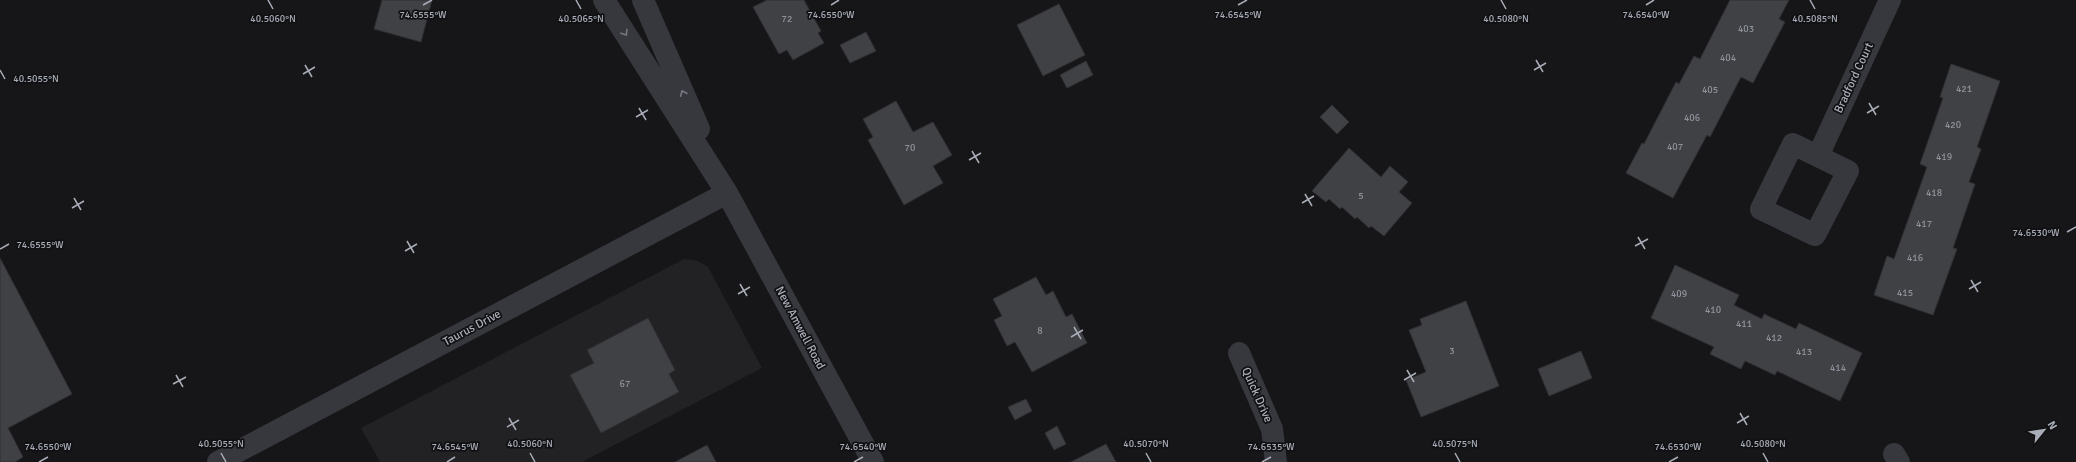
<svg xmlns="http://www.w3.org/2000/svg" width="2076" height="462" font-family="Signika,sans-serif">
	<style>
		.built { fill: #222225 }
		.building { fill: #404145; stroke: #303034 }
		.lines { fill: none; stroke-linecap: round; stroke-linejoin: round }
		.minor { stroke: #37383d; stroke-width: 22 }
		.oneway { stroke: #757881 }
		.ticks { fill: none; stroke: #a8adb8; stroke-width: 1.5 }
		.labels { text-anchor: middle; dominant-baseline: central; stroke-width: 3.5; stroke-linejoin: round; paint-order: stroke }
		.number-label { font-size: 10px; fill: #8e929b }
		.street-label { font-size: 12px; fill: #a8adb8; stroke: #111113 }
		.ticks-label { font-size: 10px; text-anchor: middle; fill: #a8adb8; stroke: #111113; stroke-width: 3.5; stroke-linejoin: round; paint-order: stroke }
	</style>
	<rect width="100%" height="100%" fill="#161618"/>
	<path class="built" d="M684,259L698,261L708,267L762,368L582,462H380L361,428Z"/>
	<path class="building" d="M382,0H432L421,42L374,29Z
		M767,0H804L821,31L818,33L824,43L793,60L787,50L779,54L753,7Z
		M1730,0H1789L1779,19L1785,22L1753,83L1741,77L1710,137L1707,135L1673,198L1626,173L1642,143L1644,144L1676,82L1679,84L1694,56L1700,59Z
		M1059,4L1085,55L1043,76L1017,25Z
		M866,32L876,51L850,63L840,45Z
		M1086,61L1093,75L1067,88L1060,75Z
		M1951,64L2000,81L1977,147L1981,149L1969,182L1975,184L1953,248L1957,249L1933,315L1874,295L1887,256L1894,259L1927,167L1920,164L1943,98L1940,97Z
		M896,101L913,132L933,122L952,155L933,166L943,183L904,205L868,140L873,137L863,119Z
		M1332,105L1349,122L1337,134L1320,117Z
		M1349,148L1381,177L1390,166L1408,182L1399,192L1412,203L1384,236L1371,226L1369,228L1357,217L1355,219L1342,207L1340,209L1329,199L1326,202L1312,191Z
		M0,258L72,394L8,428L23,457L15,462H0Z
		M1675,265L1739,295L1734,305L1762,319L1764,314L1796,329L1799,323L1862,353L1840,401L1777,371L1775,375L1745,361L1741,369L1710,354L1714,347L1651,318Z
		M1036,277L1046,295L1053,291L1066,317L1072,314L1087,343L1032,372L1015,342L1007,346L994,320L1002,316L993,299Z
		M1466,301L1499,386L1421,417L1406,380L1426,372L1409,330L1422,325L1420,319Z
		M648,318L675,370L669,374L679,392L601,433L570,375L594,363L587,350Z
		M1581,351L1592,378L1549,396L1538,369Z
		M1026,399L1032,411L1015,420L1008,407Z
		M1057,426L1066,444L1054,450L1045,433Z
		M1106,444L1116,462H1071Z
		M707,445L716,462H675Z"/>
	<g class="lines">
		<path class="minor" d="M604,0L727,193L873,462
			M643,0L699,129
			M1793,144L1848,171L1815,235L1761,209Z
			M1818,156L1890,0
			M1239,353L1272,429L1276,462
			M1894,454L1899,462
			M218,462L727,193"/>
	</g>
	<defs><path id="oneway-chevron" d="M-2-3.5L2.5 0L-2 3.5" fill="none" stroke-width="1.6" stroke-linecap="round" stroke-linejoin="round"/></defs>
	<g class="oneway">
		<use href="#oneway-chevron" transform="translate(625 33) rotate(58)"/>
		<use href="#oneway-chevron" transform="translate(683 93) rotate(-113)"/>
	</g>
	<path class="ticks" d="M268,0L273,9M576,0L581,9M1501,0L1506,9M1810,0L1815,9M423,5L432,0M831,5L839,0M1238,5L1247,0M1646,5L1654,0M1536,60L1543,72M305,65L312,77M0,70L5,79M1534,70L1546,63M303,74L315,67M1869,103L1876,115M639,108L646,120M1867,113L1879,106M636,117L648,110M972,151L979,163M969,160L981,153M1305,194L1312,206M74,198L81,210M1302,203L1314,196M72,208L84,201M2067,232L2076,227M1638,237L1645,249M407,241L414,253M1635,246L1648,239M0,249L9,244M405,251L417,244M1971,280L1978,292M740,284L747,296M1969,289L1981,282M738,294L750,287M1074,327L1081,339M1071,337L1083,330M1407,370L1414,382M176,375L183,387M1404,380L1416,373M173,384L186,377M1740,413L1747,425M509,418L516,430M1737,423L1749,416M507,427L519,420M221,453L226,462M530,453L535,462M1146,453L1151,462M1455,453L1460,462M1763,453L1768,462M39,462L48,457M447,462L455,457M854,462L863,457M1262,462L1271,457M1669,462L1678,457"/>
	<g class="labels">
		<g class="number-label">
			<text x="787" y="19">72</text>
			<text x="1746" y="29">403</text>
			<text x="1728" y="58">404</text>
			<text x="1964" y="89">421</text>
			<text x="1710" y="90">405</text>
			<text x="1692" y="118">406</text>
			<text x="1953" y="125">420</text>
			<text x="1675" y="147">407</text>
			<text x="910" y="148">70</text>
			<text x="1944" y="157">419</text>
			<text x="1934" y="193">418</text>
			<text x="1361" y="196">5</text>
			<text x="1924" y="224">417</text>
			<text x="1915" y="258">416</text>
			<text x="1905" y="293">415</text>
			<text x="1679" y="294">409</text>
			<text x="1713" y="310">410</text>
			<text x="1744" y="324">411</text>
			<text x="1040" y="331">8</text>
			<text x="1774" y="338">412</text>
			<text x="1452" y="351">3</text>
			<text x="1804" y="352">413</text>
			<text x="1838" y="368">414</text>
			<text x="625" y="384">67</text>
		</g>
		<g class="street-label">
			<text transform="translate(1854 78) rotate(-65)">Bradford Court</text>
			<text transform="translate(472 328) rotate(-28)">Taurus Drive</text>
			<text transform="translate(800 328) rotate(62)">New Amwell Road</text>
			<text transform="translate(1257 395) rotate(66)">Quick Drive</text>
		</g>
	</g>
	<g class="ticks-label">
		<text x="423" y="18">74.6555°W</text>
		<text x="831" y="18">74.6550°W</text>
		<text x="1238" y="18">74.6545°W</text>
		<text x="1646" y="18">74.6540°W</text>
		<text x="273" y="22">40.5060°N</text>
		<text x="581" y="22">40.5065°N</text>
		<text x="1506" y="22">40.5080°N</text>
		<text x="1815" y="22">40.5085°N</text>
		<text x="36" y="82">40.5055°N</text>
		<text x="2036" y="236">74.6530°W</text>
		<text x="40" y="248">74.6555°W</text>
		<text x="221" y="447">40.5055°N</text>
		<text x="530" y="447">40.5060°N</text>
		<text x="1146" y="447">40.5070°N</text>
		<text x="1455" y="447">40.5075°N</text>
		<text x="1763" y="447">40.5080°N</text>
		<text x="48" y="450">74.6550°W</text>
		<text x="455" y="450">74.6545°W</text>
		<text x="863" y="450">74.6540°W</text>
		<text x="1271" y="450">74.6535°W</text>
		<text x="1678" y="450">74.6530°W</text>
	</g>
	<g transform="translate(2044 430) rotate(60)" stroke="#111113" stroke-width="3" paint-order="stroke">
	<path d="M0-3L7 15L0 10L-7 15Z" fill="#a8adb8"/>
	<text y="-6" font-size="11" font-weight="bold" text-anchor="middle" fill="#a8adb8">N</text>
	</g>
</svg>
